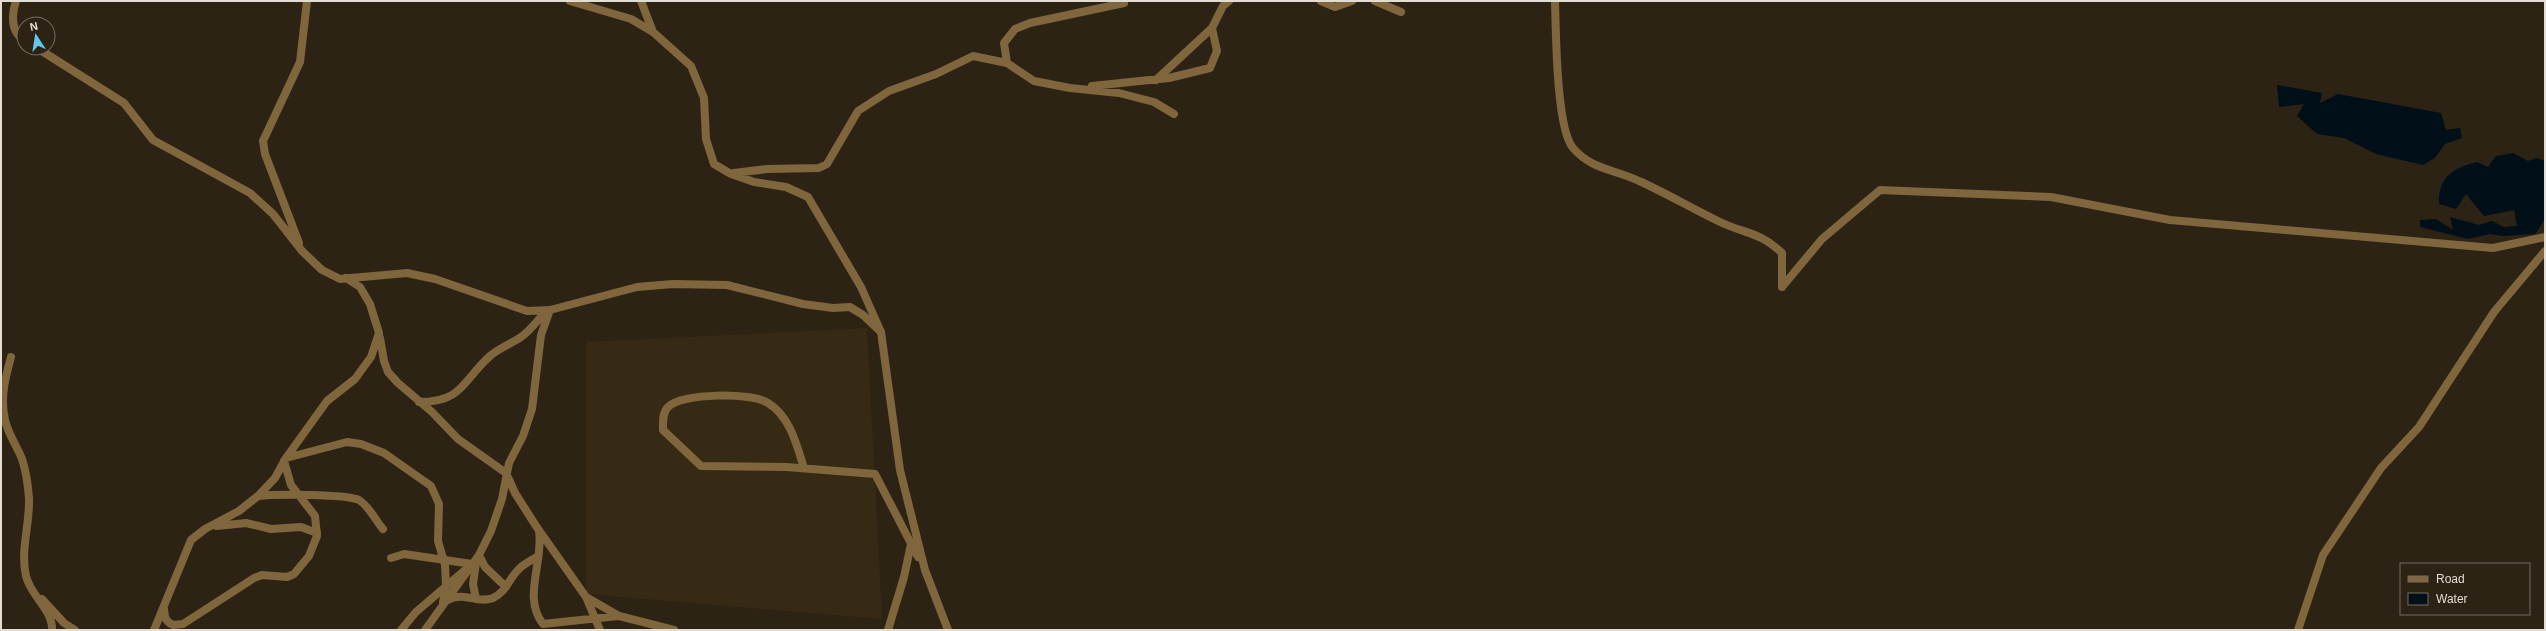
<svg xmlns="http://www.w3.org/2000/svg" width="2546" height="631" font-family="Arial,sans-serif">
	<style>
		.built { fill: #372a14 }
		.water { fill: #000f18 }
		.lines { fill: none; stroke-linecap: round; stroke-linejoin: round }
		.street { stroke: #80663c; stroke-width: 8 }
	</style>
	<rect width="100%" height="100%" fill="#2d2314"/>
	<path class="built" d="M867,328L882,619L586,594V342Z"/>
	<path class="water" d="M2277,85L2322,93L2320,103L2338,94L2441,113L2446,130L2460,128L2462,138L2445,144L2435,158L2423,165L2376,154L2344,138L2317,134L2297,116L2304,104L2279,107Z
		M2513,153L2528,161L2536,158L2545,161V219L2535,234L2503,236L2490,234L2468,239L2420,227V220L2436,219L2453,230L2450,217L2479,225L2492,221L2504,227L2517,226L2514,210L2484,216L2466,194L2456,209L2439,204C2438,177 2453,168 2477,162L2488,167L2496,156Z"/>
	<g class="lines">
		<path class="street" d="M16,1C12,14 10,31 24,40
			M570,1L631,19L653,32L691,66L704,98L706,139L714,164L731,174L754,182L786,187L808,197L861,287L881,332L900,470L925,570L948,630
			M641,1L653,32
			M1321,1L1335,7L1352,1
			M1375,1L1401,12
			M1555,1C1556,29 1556,128 1573,148C1592,170 1614,169 1639,181C1666,193 1691,208 1718,221C1744,234 1759,231 1782,253V287
			M37,48L124,103L153,140L250,193L273,214L302,251L322,270L340,279L407,273L435,279L527,311L550,310L637,287L673,284L727,285L803,304L833,308L850,307L863,315L881,332
			M1007,63L1004,43L1015,29L1030,23L1124,3
			M1156,80L1212,28
			M1092,86L1169,78L1210,68L1217,51L1212,28L1223,6L1229,1
			M734,173L767,169L819,168L827,164L858,111L889,91L936,74L973,56L1007,63L1034,81L1070,88L1119,93L1154,102L1174,114
			M299,243L265,154L263,141L300,62L307,1
			M1782,287L1822,239L1880,190L2051,197L2170,220L2493,248L2545,237
			M380,338L384,361L388,372L398,383L432,412L458,439L506,473L515,493L536,526L586,597L619,616L674,630
			M11,357C5,379 0,398 5,420C8,434 17,446 22,459C26,471 28,485 29,498C30,524 20,551 26,576C30,595 53,610 52,630
			M419,402C463,402 462,381 490,356C499,348 511,344 521,337C531,330 538,319 547,311
			M286,458L347,442L361,444L384,453L431,486L439,504L438,541L445,565L446,586L443,602
			M804,468C797,446 790,416 768,403C752,392 681,393 668,407C662,413 663,423 663,430L701,466L786,467L875,474L918,557
			M258,496C274,494 347,494 359,500C370,507 375,520 383,529
			M217,526L246,523L271,529L301,527L317,533
			M539,531C544,561 522,598 543,624L618,616
			M479,555L485,567L506,587
			M391,558L404,554L472,564
			M476,563L473,584L476,599
			M586,597L600,630
			M42,599L64,623L75,630
			M448,600C462,591 477,604 493,598C506,592 509,579 518,570C523,564 531,561 538,556
			M164,609C165,618 165,621 173,625L183,624L254,578L262,575L287,577L294,574L309,556L317,536L315,516L291,485L284,461
			M154,630L191,540L205,529L239,511L258,496L275,478L286,458L327,401L355,379L371,357L379,333L370,304L360,287L346,278
			M401,630L416,612L464,571
			M425,630L479,555L491,531L502,499L509,463L523,436L532,409L541,335L550,310
			M888,630L904,577L911,544
			M2298,630L2323,555L2381,468L2419,427L2494,312L2545,251"/>
	</g>
	<rect width="2546" height="631" fill="none" stroke="#e2dcd2" stroke-width="4"/>
	<rect x="2400" y="563" width="130" height="52" fill="#2d2314" stroke="#756d60"/>
	<rect x="2408" y="576" width="20" height="6" fill="#80663c" stroke="#756d60"/>
	<text x="2436" y="583" font-size="12" fill="#e2dcd2">Road</text>
	<rect x="2408" y="593" width="20" height="12" fill="#000f18" stroke="#756d60"/>
	<text x="2436" y="603" font-size="12" fill="#e2dcd2">Water</text>
	<g transform="translate(36 36) rotate(348)"><circle r="19" fill="#2d2314" stroke="#756d60"/>
	<path d="M0-3L7 15L0 10L-7 15Z" fill="#64c5ee"/>
	<text y="-6" font-size="11" font-weight="bold" text-anchor="middle" fill="#e2dcd2">N</text>
	</g>
</svg>
